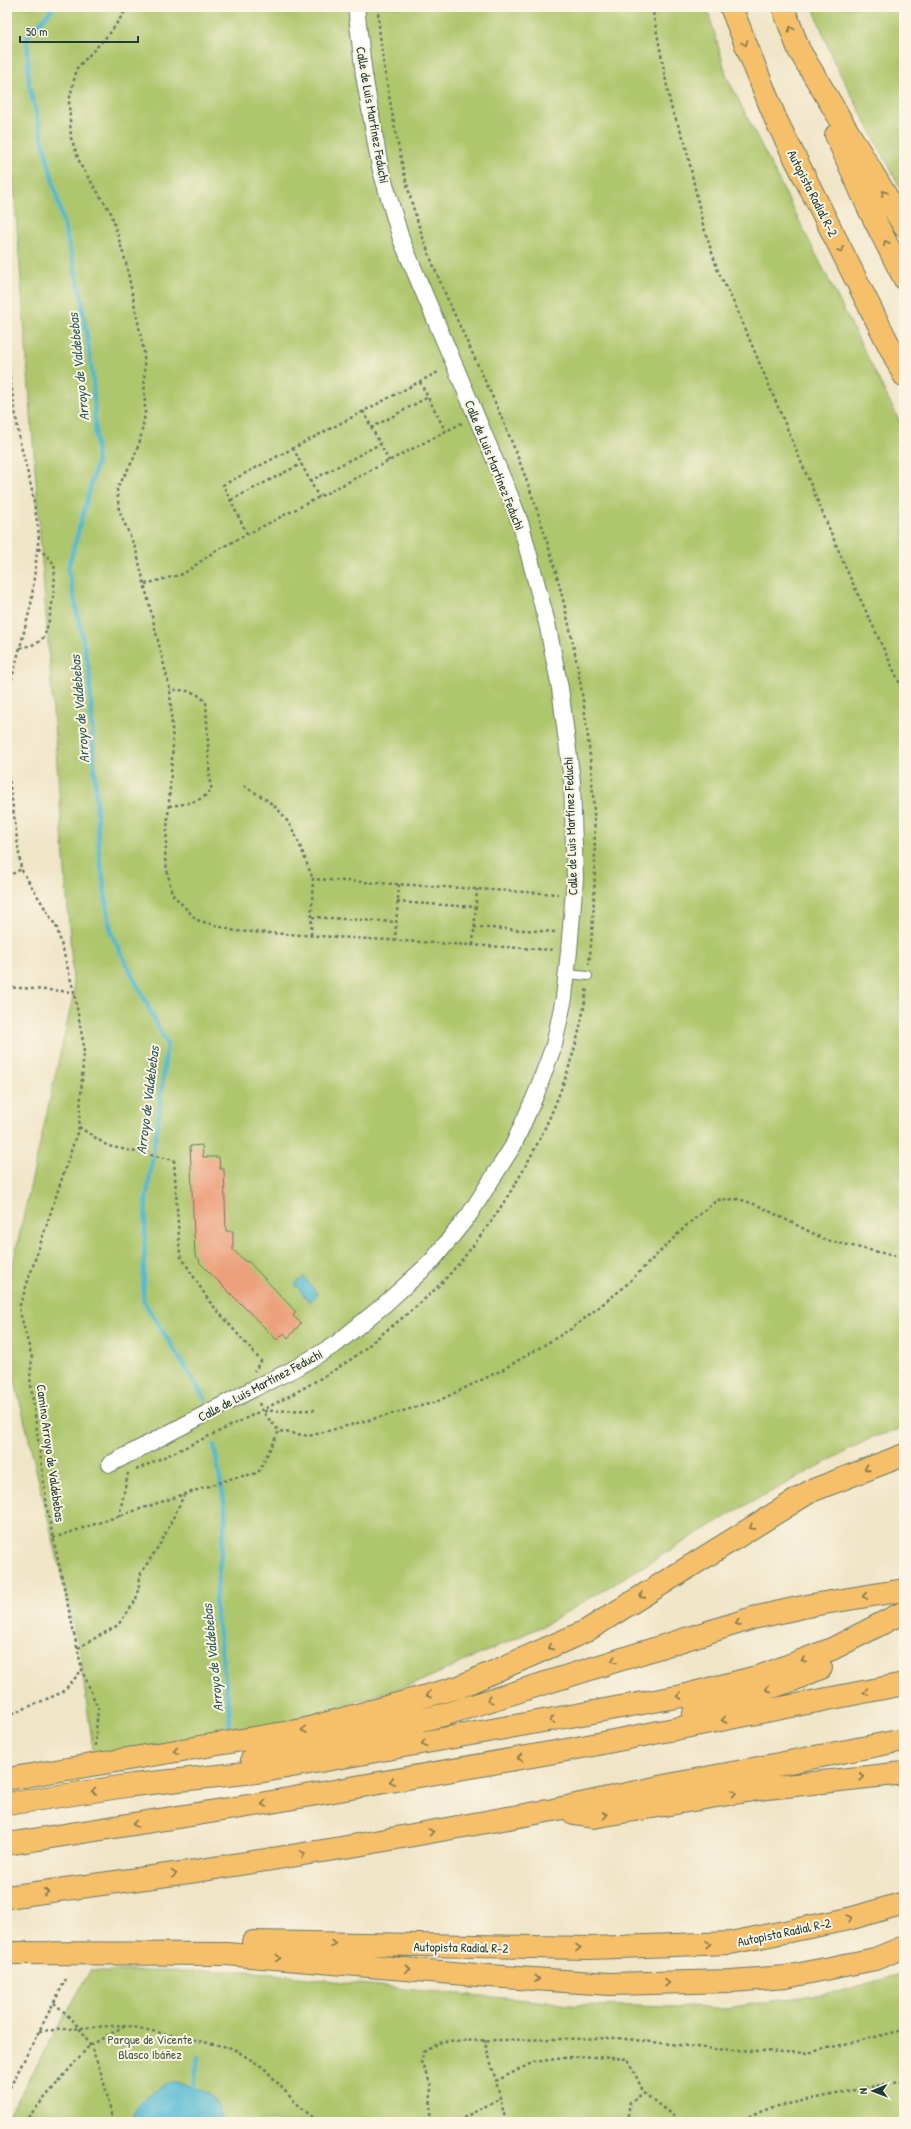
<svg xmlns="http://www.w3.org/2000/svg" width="911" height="2129" font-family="'Patrick Hand',sans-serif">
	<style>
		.green { fill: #aec66c; stroke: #668250 }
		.water { fill: #55bad3; stroke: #3a7c84 }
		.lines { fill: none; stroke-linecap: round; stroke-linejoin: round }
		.stream { stroke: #55bad3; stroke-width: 4.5 }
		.building { fill: #eca07b }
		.lane-casing { stroke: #687867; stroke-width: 10 }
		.street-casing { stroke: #687867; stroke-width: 18 }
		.highway-casing { stroke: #687867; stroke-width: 24 }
		.path { stroke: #687867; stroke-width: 2.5; stroke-dasharray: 3 3; stroke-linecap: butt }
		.lane { stroke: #fff; stroke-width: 8 }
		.street { stroke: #fff; stroke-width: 16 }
		.highway { stroke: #f6c06b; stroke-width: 22 }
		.oneway { stroke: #80784d }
		.labels { text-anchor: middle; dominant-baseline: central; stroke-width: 4; stroke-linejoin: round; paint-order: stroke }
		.street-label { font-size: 13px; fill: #1f3d34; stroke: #fcf5e5 }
		.park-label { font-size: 13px; fill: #435f42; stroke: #fcf5e5 }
		.water-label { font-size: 14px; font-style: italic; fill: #2c5c5c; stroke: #fcf5e5 }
	</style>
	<rect width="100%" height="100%" fill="#fcf5e5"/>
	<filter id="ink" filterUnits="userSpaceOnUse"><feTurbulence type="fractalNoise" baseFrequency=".025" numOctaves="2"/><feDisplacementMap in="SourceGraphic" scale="8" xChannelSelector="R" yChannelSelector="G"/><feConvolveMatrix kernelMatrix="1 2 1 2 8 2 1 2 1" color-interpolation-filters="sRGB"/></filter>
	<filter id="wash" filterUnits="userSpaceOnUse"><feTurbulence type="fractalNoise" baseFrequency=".012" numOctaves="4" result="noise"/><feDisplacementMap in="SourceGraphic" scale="16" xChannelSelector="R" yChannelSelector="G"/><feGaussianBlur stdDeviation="0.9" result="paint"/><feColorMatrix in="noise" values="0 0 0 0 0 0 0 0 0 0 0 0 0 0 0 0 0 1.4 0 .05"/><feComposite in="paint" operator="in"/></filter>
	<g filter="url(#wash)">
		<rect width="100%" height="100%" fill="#efe5c7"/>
		<path class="green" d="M7,7H707L727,77L904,430V1428L873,1437L737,1510L545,1625L421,1681L269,1729L94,1756L79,1648L7,1348V1290L74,992L7,92Z
			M813,7H904V195L833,60Z
			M90,1971H247L404,1989L582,2005L726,2008L842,1991L904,1973V2122H7V2118Z"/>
		<path class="water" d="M304,1277L318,1295L309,1302L295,1284Z
			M170,2082C197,2086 219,2091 222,2122H130C137,2100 151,2092 170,2082Z"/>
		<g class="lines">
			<path class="stream" d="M54,7L27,37L29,84L81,295L93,379L97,463L68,569L89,669L99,852L111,933L167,1044L157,1128L146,1201L143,1300L205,1399
				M214,1445L226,1512L215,1604L230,1716L229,1726
				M190,2090L194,2086L198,2057"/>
		</g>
		<g id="blocks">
			<path class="building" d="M202,1145L203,1157H219L220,1169H224L226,1231H233V1250L246,1262L248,1261L296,1312L293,1316L301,1323L288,1338L284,1333L277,1340L199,1262L200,1260L195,1255L190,1146Z"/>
		</g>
	</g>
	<g filter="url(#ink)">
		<use href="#blocks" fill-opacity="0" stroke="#687867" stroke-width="1"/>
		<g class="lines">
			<g class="lane-casing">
				<path id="lane" d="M567,974L588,976"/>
			</g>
			<g class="street-casing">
				<path id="street" d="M110,1464L253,1389L292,1370L336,1344L385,1304L431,1262L469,1215L513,1146L536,1094L554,1045L564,998L569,951L575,878L572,781L560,688L547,623L521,525L511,498L401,239L380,167L364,75L356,7"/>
			</g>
			<g class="highway-casing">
				<path id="highway" d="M731,7L776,120L904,375
					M783,7L799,50L904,226
					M836,135L868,207L904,278
					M694,1713L793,1680L821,1668
					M252,1759L443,1715L753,1618L812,1605L904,1590
					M7,1779L302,1730L459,1687L586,1631L811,1491L904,1455
					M7,1804L133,1785L264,1771L682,1696L761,1676L832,1649L904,1612
					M574,1814L593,1817L758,1789L904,1773
					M7,1844L260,1804L572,1749L904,1684
					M7,1897L196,1871L335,1849L553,1810L664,1786L904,1740
					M253,1942L590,1948L730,1943L849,1919L904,1903
					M7,1953L226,1954L489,1976L610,1984L731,1981L786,1977L875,1959L904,1947"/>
			</g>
			<path class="path" d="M128,7L110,33L77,68L69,101L71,138L81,166L111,213L126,263L144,352L145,414L140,441L133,460L117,489L119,510L136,550L170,690L173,745L165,859L172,894L197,920L235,931L555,950
				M378,7C379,40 385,73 391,106C398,148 407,191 421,232C444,299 479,363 506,428C577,597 609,782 589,964
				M652,7L671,107L685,142L703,225L718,271L735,305L848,573L904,692
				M7,359L20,442L32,490L39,535L31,605L11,682L7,723
				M420,382L446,432
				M363,411L389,461
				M371,428L428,397
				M293,448L319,498
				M310,481L380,444
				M231,500L301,464
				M247,534L223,485L440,371
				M145,584L183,574L215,551L462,423
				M20,648C27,646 37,645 42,639C50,630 57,577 54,565C51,559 42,552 37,547
				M7,763L21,869L57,928L74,992L84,1047L79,1127L19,1308L32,1358L30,1378L48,1514L82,1670L98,1708L95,1746
				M244,786C257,794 271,801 281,813C297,831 304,858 313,879
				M169,806C185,804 201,803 212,789L210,785L206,702C195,690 185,690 170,690
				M7,877L21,869
				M397,902L476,907
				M312,917L396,922
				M474,927L556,932
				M311,935L313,879L558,894
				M395,941L399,884
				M473,945L477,889
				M7,987L74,992
				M79,1127L108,1146L174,1160L180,1255L209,1301L261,1361L254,1371
				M259,1403L262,1411L279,1431L309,1436L436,1402L502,1370L571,1329L623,1288L687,1225L717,1200L739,1199L757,1205L826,1240L904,1258
				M264,1411L315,1410
				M136,1470C207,1437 280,1405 347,1362C359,1354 371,1343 382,1334C405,1316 429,1297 448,1276C517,1198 574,1091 587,987
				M119,1517L128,1473
				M53,1538L233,1478L258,1473L279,1431
				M78,1648L118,1625L136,1600L141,1573L162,1541L184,1495
				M7,1716L63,1692L82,1670
				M54,2003C62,2010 71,2018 78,2027C99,2053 106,2090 113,2122
				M39,2031L124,2025L232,2048L264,2068L294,2101L318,2122
				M484,2039L496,2081
				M7,2093L66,1979
				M24,2122L89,2046L124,2026
				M430,2122L431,2085L421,2062L424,2052L443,2041L617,2038L714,2049L807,2053L904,2030
				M459,2122L463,2118L499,2099
				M506,2122L496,2081L534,2062L579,2056L628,2059L644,2093L681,2122
				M627,2122L630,2102L644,2093
				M738,2122L764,2109L904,2080"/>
			<use href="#lane" class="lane"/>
			<use href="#street" class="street"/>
			<use href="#highway" class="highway"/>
		</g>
		<defs><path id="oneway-chevron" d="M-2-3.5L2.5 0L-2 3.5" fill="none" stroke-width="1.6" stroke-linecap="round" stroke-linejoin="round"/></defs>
		<g class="oneway">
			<use href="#oneway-chevron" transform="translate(791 29) rotate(-110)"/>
			<use href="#oneway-chevron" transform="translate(745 43) rotate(68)"/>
			<use href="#oneway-chevron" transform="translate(884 193) rotate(-121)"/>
			<use href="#oneway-chevron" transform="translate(886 243) rotate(-117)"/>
			<use href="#oneway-chevron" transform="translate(841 250) rotate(64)"/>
			<use href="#oneway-chevron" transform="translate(867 1468) rotate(158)"/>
			<use href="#oneway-chevron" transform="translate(752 1527) rotate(148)"/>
			<use href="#oneway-chevron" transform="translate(642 1596) rotate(148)"/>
			<use href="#oneway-chevron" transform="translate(865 1596) rotate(170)"/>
			<use href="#oneway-chevron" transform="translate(738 1623) rotate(163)"/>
			<use href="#oneway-chevron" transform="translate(550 1647) rotate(156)"/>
			<use href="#oneway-chevron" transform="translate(614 1660) rotate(163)"/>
			<use href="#oneway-chevron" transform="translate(804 1660) rotate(159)"/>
			<use href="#oneway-chevron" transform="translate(768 1689) rotate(161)"/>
			<use href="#oneway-chevron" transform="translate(866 1692) rotate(169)"/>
			<use href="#oneway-chevron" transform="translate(429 1695) rotate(164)"/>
			<use href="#oneway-chevron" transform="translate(679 1696) rotate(168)"/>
			<use href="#oneway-chevron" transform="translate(490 1700) rotate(162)"/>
			<use href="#oneway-chevron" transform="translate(552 1720) rotate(170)"/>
			<use href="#oneway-chevron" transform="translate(724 1720) rotate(169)"/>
			<use href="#oneway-chevron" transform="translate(304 1730) rotate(166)"/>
			<use href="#oneway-chevron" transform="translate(424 1743) rotate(170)"/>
			<use href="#oneway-chevron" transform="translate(176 1751) rotate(171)"/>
			<use href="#oneway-chevron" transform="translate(520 1758) rotate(170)"/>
			<use href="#oneway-chevron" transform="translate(862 1777) rotate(-6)"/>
			<use href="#oneway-chevron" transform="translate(392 1781) rotate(170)"/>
			<use href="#oneway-chevron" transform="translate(94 1791) rotate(172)"/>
			<use href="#oneway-chevron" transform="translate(734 1793) rotate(-9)"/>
			<use href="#oneway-chevron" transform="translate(264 1804) rotate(170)"/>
			<use href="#oneway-chevron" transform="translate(605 1815) rotate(-10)"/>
			<use href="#oneway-chevron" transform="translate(135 1824) rotate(171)"/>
			<use href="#oneway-chevron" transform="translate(431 1832) rotate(-10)"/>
			<use href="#oneway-chevron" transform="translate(303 1854) rotate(-9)"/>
			<use href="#oneway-chevron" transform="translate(174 1874) rotate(-8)"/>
			<use href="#oneway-chevron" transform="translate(46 1892) rotate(-8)"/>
			<use href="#oneway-chevron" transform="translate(849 1918) rotate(-14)"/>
			<use href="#oneway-chevron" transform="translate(333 1944) rotate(1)"/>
			<use href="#oneway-chevron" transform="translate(708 1944) rotate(-2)"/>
			<use href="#oneway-chevron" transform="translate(578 1948) rotate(1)"/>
			<use href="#oneway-chevron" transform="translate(278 1958) rotate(5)"/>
			<use href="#oneway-chevron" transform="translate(408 1969) rotate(5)"/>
			<use href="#oneway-chevron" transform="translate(537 1979) rotate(4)"/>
			<use href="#oneway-chevron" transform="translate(667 1983) rotate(-2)"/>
		</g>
	</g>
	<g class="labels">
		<g class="street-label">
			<text transform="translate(373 115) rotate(80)">Calle de Luis Martínez Feduchi</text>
			<text transform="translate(813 193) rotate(63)">Autopista Radial R-2</text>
			<text transform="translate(495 465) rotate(68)">Calle de Luis Martínez Feduchi</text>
			<text transform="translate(570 826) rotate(-92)">Calle de Luis Martínez Feduchi</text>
			<text transform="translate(260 1385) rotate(-28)">Calle de Luis Martínez Feduchi</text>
			<text transform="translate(51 1453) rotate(82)">Camino Arroyo de Valdebebas</text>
			<text transform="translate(784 1932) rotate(-12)">Autopista Radial R-2</text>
			<text transform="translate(461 1947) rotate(1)">Autopista Radial R-2</text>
		</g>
		<g class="park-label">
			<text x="150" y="2039">Parque de Vicente<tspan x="150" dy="15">Blasco Ibáñez</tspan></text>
		</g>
		<g class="water-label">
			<text transform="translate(78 367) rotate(-96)">Arroyo de Valdebebas</text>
			<text transform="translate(79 709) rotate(-95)">Arroyo de Valdebebas</text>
			<text transform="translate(147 1100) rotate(-83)">Arroyo de Valdebebas</text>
			<text transform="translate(212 1658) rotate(-96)">Arroyo de Valdebebas</text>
		</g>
	</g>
	<rect width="911" height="2129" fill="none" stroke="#fcf5e5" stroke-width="24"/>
	<g transform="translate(873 2091) rotate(269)" stroke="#fcf5e5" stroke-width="3" paint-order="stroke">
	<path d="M0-3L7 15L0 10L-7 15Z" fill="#1f3d34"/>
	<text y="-6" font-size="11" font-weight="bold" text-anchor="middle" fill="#1f3d34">N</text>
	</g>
	<path d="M20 36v6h118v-6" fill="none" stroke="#1f3d34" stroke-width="2"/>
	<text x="26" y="36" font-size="12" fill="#1f3d34" stroke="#fcf5e5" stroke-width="3" paint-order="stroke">50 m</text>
</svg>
